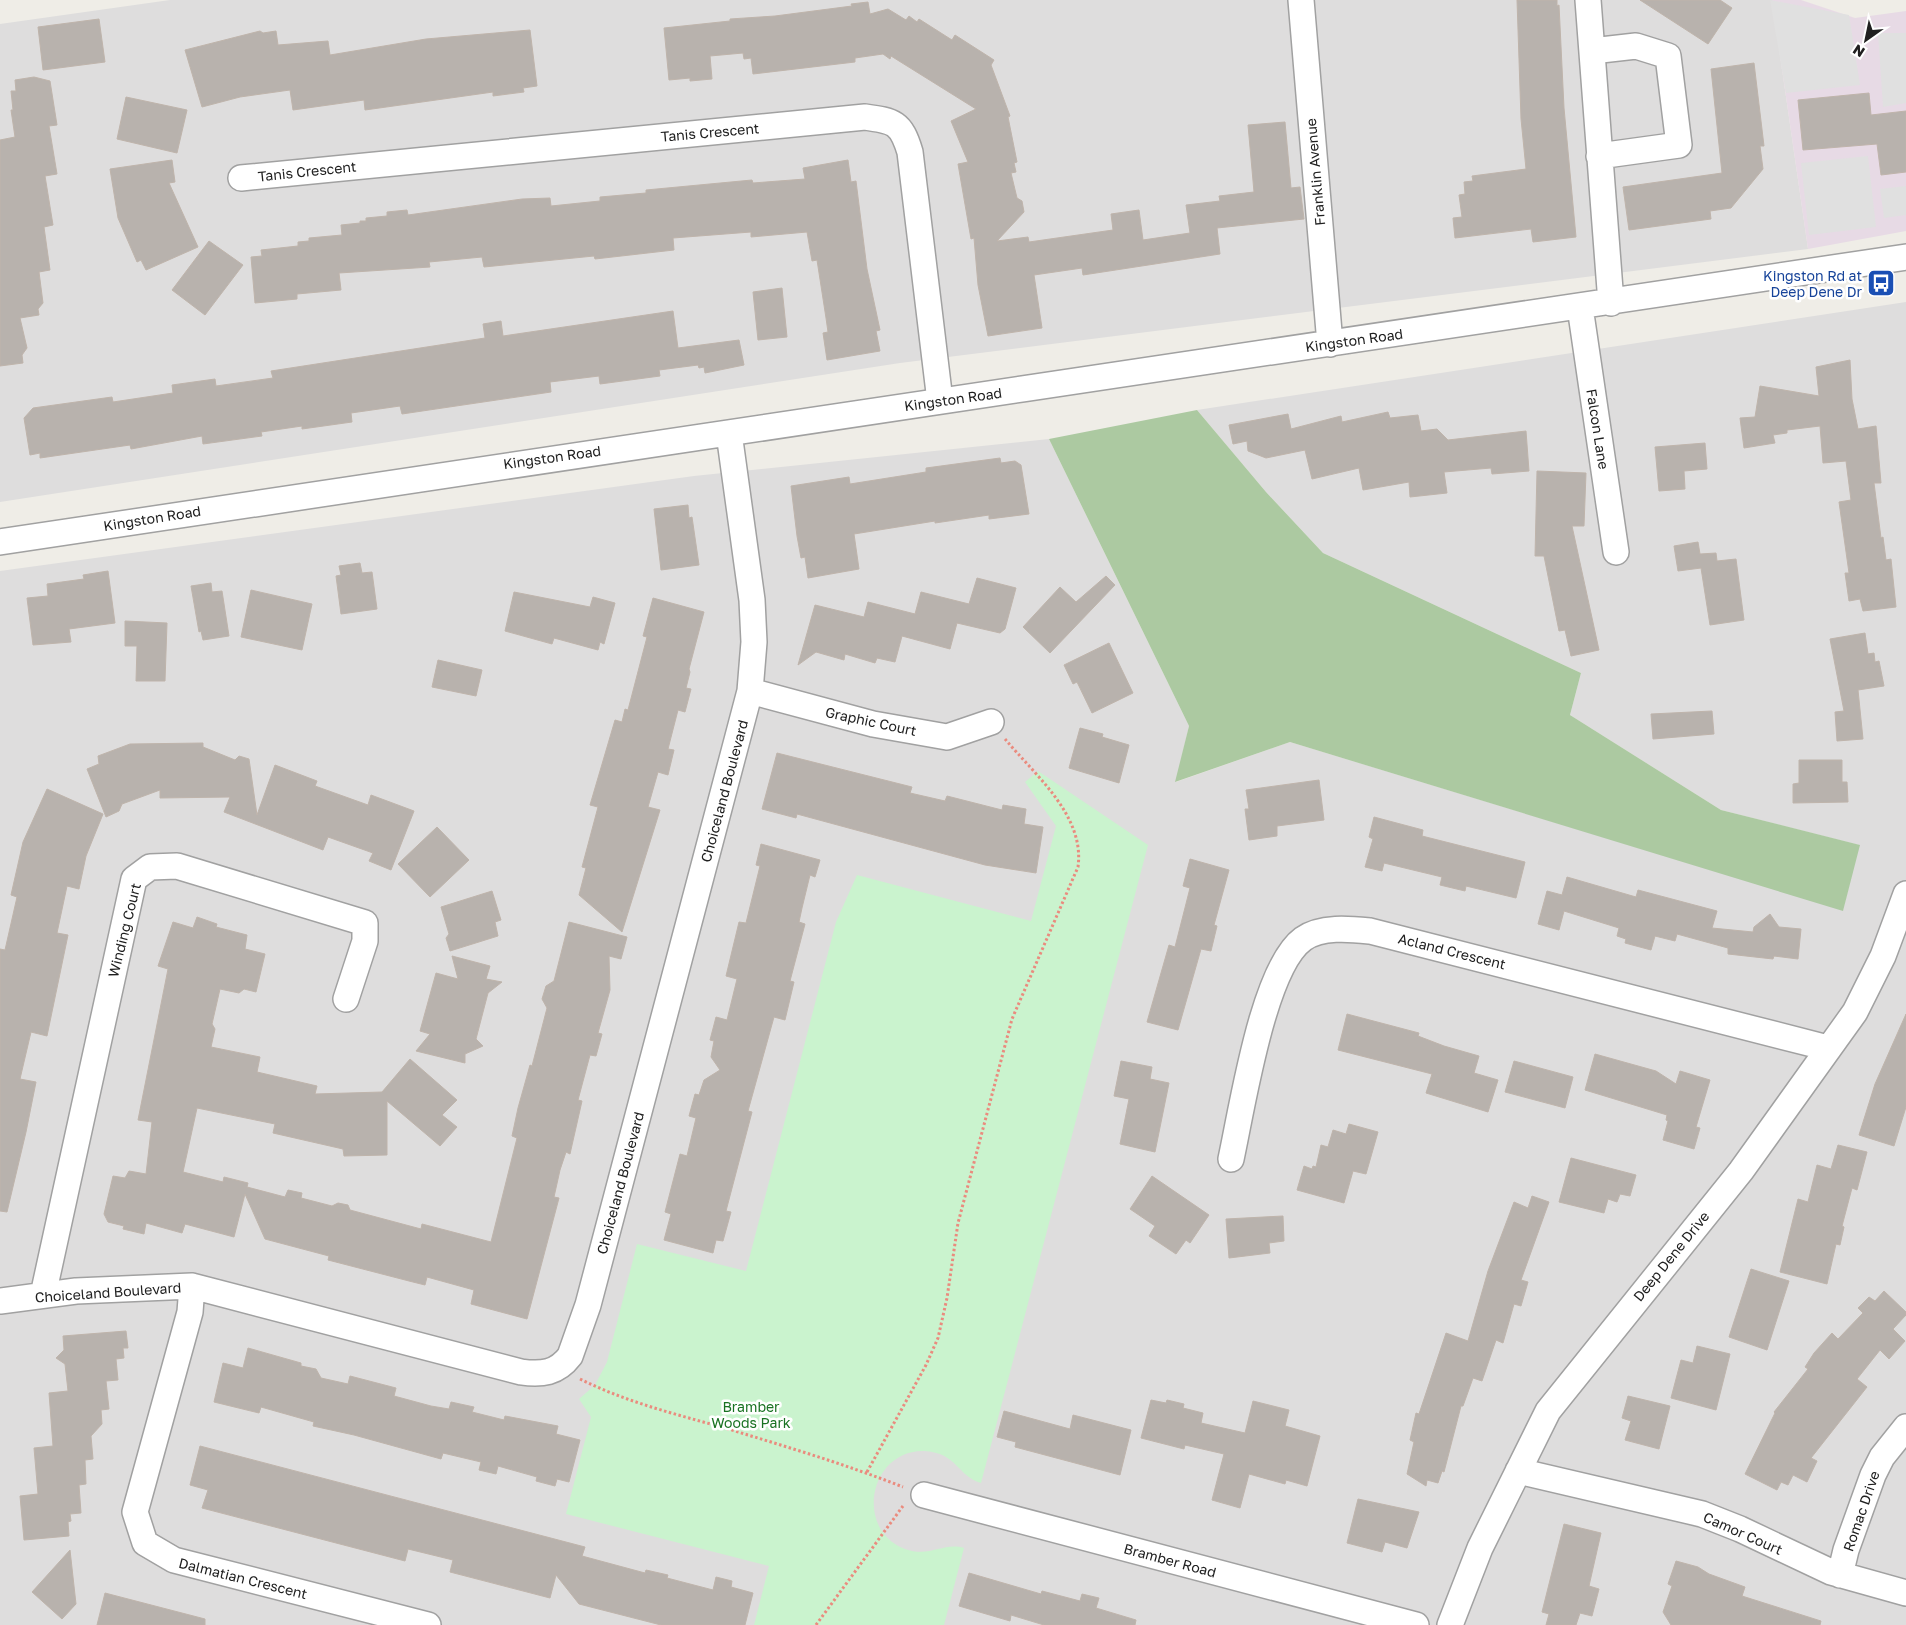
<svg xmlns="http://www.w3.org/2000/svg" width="1906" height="1625" font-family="'Golos Text',sans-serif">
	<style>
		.residential { fill: #dedddd }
		.industrial { fill: #e7dae5 }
		.forest { fill: #acc9a1 }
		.park { fill: #caf3ce }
		.parking { fill: #e0e0e0 }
		.building { fill: #b8b2ad; stroke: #bfb4ab }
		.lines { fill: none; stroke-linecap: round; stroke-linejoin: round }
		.minor-casing { stroke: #a1a1a1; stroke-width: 28 }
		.path { stroke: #ea8b7e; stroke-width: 3; stroke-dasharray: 2.5 2.5; stroke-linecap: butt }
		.minor { stroke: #fff; stroke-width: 25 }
		.labels { text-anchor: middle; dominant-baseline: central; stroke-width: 5; stroke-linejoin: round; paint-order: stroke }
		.street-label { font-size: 14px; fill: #202020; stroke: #fff }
		.transit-label { font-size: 14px; fill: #164399; stroke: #fff; text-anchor: end }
		.park-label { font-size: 14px; fill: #197222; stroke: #fff }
	</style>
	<rect width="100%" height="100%" fill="#efede7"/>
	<path class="residential" d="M170,0H1772L1808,249L900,363L0,502V24Z
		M1906,302V1625H0V571L694,476L1049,439L1189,726L1176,782L1290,742L1843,910L1859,845L1721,810L1570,715L1581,673L1323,553L1266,492L1197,410Z"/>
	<path class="industrial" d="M1772,0H1801L1855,18L1906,11V231L1808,249Z"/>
	<path class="forest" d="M1197,410L1266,492L1323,553L1581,673L1570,715L1721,810L1860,845L1843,911L1290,742L1175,782L1189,726L1049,439Z"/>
	<path class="park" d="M1038,771L1148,845L981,1483C957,1476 958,1453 924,1451C869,1450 854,1530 905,1549C930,1558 943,1542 964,1548L944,1625H754L769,1566L566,1514L591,1417L579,1399L595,1385L607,1362L637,1244L746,1271L836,922L857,875L1031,921L1056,826L1025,782Z"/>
	<path class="parking" d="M1770,0L1849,15L1860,85L1786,93Z
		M1878,33H1906V103L1883,107Z
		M1868,156L1876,227L1809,235L1801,163Z
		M1906,186V215L1884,218L1880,189Z"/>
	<path class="building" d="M1517,0H1557V6L1559,5L1564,108L1576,237L1533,242L1531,229L1455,238L1453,218L1462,217L1459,195L1465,194L1464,182L1473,181L1472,176L1526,169L1521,119Z
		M1640,0H1720L1732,8L1708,44Z
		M868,2L870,14L888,9L906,20L909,16L917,22L919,19L952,40L955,35L994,60L991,65L1010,116L1008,117L1017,162L1014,163L1016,172L1011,173L1017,198L1022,201L1024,212L997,241L1028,237L1029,242L1113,230L1111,214L1139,210L1143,240L1190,233L1186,205L1220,201L1219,196L1254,192L1248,125L1285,122L1291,188L1300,187L1304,219L1217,228L1220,254L1083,275L1082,268L1034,275L1042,328L988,336L978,285L974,238L971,239L958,164L968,162L951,121L976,109L891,56L890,59L883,54L855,58V62L753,74L751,58L744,59L743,53L710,56L712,79L690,81V78L669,80L664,28L730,21V19L775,16L852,6L851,4Z
		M99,19L105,62L43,70L38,27Z
		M530,30L537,86L523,88L524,92L493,96V92L365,110L364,100L293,110L290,90L240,97L202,107L185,50L260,31L263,33L276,31L278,45L328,41L330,55L426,39Z
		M1754,63L1764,146H1760L1763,169L1731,208L1710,211L1711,219L1629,230L1623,187L1722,173L1711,69Z
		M34,77L50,81L57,125L49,126L57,174L45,176L53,225L44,227L50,270L39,272L43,303L38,309L39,315L20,318L27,348L22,355L23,363L0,366V140L15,137L11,110H13L11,91H16L15,80Z
		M1869,93L1871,115L1906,111V172L1881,175L1877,144L1803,150L1798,100Z
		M126,97L187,110L177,153L117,139Z
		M172,160L175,182L169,183L198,247L146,270L141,260L137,262L118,218L110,169Z
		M848,160L851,182L856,181L867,269L880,330L876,331L880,351L827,360L823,333L828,332L826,318L817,260L812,261L807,232L751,237V232L673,238L674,250L595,259L594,256L484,267L482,257L429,262L430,267L339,273L341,290L297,294V299L255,303L251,257L262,256L261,250L298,246V242L309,241V238L342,235L341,225L360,223V221H366V218L387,216V212L407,210L408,215L522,199L550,198L551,206L600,201V197L646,193V190L752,180L753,183L805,179L803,168Z
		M209,241L243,265L205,315L172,290Z
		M782,288L787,337L758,340L753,292Z
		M673,311L678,348L739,340L744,365L705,373L704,367L699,368L698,365L659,370L660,376L600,384L599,376L550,382L551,392L402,414L400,406L351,413L352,422L302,429V426L261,432L262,436L203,444L202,436L131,449L130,445L40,458V453L30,455L24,418L33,408L112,397L113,402L173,393L172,385L215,379L216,386L273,378L271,371L485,338L483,324L501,321L503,336Z
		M1850,360L1852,399L1858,429L1876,426L1881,483H1874L1881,538L1883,537L1886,560L1891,559L1896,607L1863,611L1860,599L1849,601L1845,573H1849L1839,502L1851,500L1846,461L1823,463L1820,426L1787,430V433L1773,435L1775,443L1744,448L1740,418L1755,417L1760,386L1819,396L1816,367Z
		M1388,412L1390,418L1418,415L1421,431L1437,429L1448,440L1526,431L1529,471L1492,474L1491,468L1444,472L1447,493L1410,497L1409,482L1363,490L1359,468L1312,479L1305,450L1266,458L1248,451L1247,441L1233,444L1229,425L1288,414L1291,429L1341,416L1342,422Z
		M1705,443L1707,469L1684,471L1685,489L1659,491L1655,447Z
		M1000,458L1001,463L1015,461L1021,465L1029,514L989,519V515L935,523V521L854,534L859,569L808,578L805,557L801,558L797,536L791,486L849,477L850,484L926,472V468Z
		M1537,471L1586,473L1584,526H1572L1599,650L1571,656L1565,630L1559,631L1544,556H1535Z
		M688,505L689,518L692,517L699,565L661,570L654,509Z
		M1698,542L1700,554L1716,553L1717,561L1736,559L1744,620L1710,625L1701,568L1678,571L1674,546Z
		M360,563L362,573L372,572L377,609L341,614L336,576L341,575L339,566Z
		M108,571L115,623L69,629L71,642L33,645L27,598L48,596L47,584L84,579L83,575Z
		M1106,576L1115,585L1050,653L1023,627L1060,587L1076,602Z
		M977,578L1016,588L1005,629L1000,633L957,623L950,649L902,636L895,662L877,658L875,663L845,654L844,660L816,652L798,665L815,605L864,617L868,602L915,614L921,592L969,604Z
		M211,583L212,592L222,591L229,636L203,640L201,631L199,632L191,586Z
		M251,590L312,604L302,650L241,637Z
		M514,592L590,607L593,597L615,603L604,644L600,642L598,650L554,638L552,644L505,631Z
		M653,598L704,612L689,669L690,672L686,688L691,689L685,712L678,710L668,749L674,750L668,775L658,772L648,807L660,810L622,932L579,895L586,868L582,867L598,807L590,805L615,720L622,722L625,709L628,710L647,637L643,636Z
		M125,621L167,623L165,681H136L137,646H125Z
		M1865,633L1868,654L1874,653L1875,662L1879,661L1884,686L1858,690L1863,739L1837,741L1835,712L1844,711L1830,639Z
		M1109,643L1133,693L1092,713L1077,682L1073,684L1064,665Z
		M438,660L482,670L476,696L432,687Z
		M1712,711L1714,734L1653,739L1651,714Z
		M1080,728L1103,734L1102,737L1129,745L1119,783L1069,768Z
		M203,743V747L235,760L239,756L249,759L257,815L275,765L317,781L315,786L368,805L371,795L414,811L391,870L369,861L373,853L328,837L323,850L224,812L230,797L160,798V790L122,804L119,811L106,817L87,769L99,764L98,756L130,744Z
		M777,753L912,787L910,793L945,801L947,796L1002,810L1003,805L1026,809L1024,824L1043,827L1036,873L985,865L797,814L796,818L762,809Z
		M1799,760H1842V782H1847L1848,802L1793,803V784L1799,783Z
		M1319,780L1324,820L1277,826V836L1249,840L1245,809H1249L1246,790Z
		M47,789L103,814L86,856L79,889L67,886L57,933L68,935L47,1036L31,1032L20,1079L36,1082L26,1132L7,1212L0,1211V949L5,950L17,897L11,895L23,842Z
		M1374,817L1423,830L1422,836L1525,862L1516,898L1466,886L1465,891L1440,885L1442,877L1384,863L1382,871L1365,867L1373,839L1369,837Z
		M437,827L469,860L430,897L398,864Z
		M761,844L820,860L815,877L810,875L802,908L799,922L805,924L790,981L794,982L785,1020L774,1017L748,1111L752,1112L726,1211L731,1212L723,1241L716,1240L713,1253L664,1240L671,1214L665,1212L680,1154L687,1156L696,1118L689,1116L695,1094L699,1095L704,1080L720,1070L711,1057L714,1041L710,1040L716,1017L727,1020L737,979L726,976L739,922L746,923L760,866L756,865Z
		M1190,859L1229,870L1214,925L1217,926L1211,951L1201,949L1178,1030L1147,1022L1169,945L1175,947L1190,888L1183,886Z
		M1567,877L1636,897L1638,890L1717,911L1712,928L1753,932L1754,927L1770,914L1779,927L1801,929L1798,959L1774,956L1773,959L1728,954V948L1677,934L1675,941L1655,936L1651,950L1625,943L1626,939L1617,936L1619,928L1564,911L1559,930L1538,924L1547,891L1562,895Z
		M492,891L501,920L495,922L498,936L450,951L446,938L449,934L441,907Z
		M197,917L217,924L216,927L247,935L245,949L265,954L256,992L244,989L239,993L220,989L212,1024L215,1029L211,1047L260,1057L257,1072L317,1086L315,1094L382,1092L410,1059L457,1100L442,1115L457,1127L440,1146L387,1101V1155L344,1156L343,1149L273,1133L275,1124L197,1108L183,1172L223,1182L224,1177L248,1183L247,1187L285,1197L288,1190L302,1193L301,1198L332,1206L338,1203L348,1205L350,1210L421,1229L422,1224L491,1242L517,1138L512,1136L518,1108L530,1065L532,1066L547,1008L542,999L546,986L554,981L569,922L627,937L621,959L609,956L610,990L598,1033L602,1034L596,1056L590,1055L578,1100L582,1101L570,1154L566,1152L560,1170L554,1197L559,1198L527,1319L471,1304L474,1290L427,1277L425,1285L409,1281L328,1260L329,1256L265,1239L245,1194L234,1237L185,1224L182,1233L146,1223L144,1234L123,1229L124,1226L108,1222L104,1214L113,1176L125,1178L129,1171L146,1174L152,1122L138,1120L168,969L158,966L173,922L193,928Z
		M452,956L490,966L486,979L502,982L488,993L476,1039L483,1046L465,1054V1063L416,1051L430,1034L420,1031L436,973L458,979Z
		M1347,1014L1419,1033L1418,1036L1444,1046L1479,1056L1474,1073L1498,1080L1488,1112L1426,1093L1432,1074L1338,1050Z
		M1906,1014V1107L1894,1146L1859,1135L1875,1084Z
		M1595,1054L1656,1071L1676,1084L1680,1071L1710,1080L1696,1127L1700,1128L1694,1149L1663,1140L1668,1121L1666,1120L1667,1115L1585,1090Z
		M1121,1061L1152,1067L1150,1079L1169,1083L1155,1152L1120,1144L1129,1099L1114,1096Z
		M1514,1061L1573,1077L1565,1108L1505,1092Z
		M1349,1124L1378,1132L1366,1174L1353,1171L1344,1203L1297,1190L1304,1166L1312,1169L1313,1166L1316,1167L1321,1145L1328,1147L1333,1130L1346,1134Z
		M1838,1145L1867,1152L1857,1190L1852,1188L1842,1226L1844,1227L1840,1245L1836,1244L1827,1284L1780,1272L1798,1199L1808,1202L1817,1165L1831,1169Z
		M1571,1158L1636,1175L1630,1196L1620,1194L1617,1202L1608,1199L1604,1213L1559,1202Z
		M1152,1176L1209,1215L1190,1243L1186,1240L1176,1254L1149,1236L1155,1226L1130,1209Z
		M1532,1196L1549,1202L1521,1280L1528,1282L1521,1306L1514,1304L1503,1343L1496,1340L1482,1381L1473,1378L1463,1406H1461L1444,1472L1442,1471L1438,1483L1427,1480L1426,1486L1407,1474L1414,1442L1410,1440L1416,1413L1419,1414L1446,1333L1468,1341L1488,1271L1514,1202L1528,1208Z
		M1283,1216L1284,1241L1269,1243L1270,1253L1229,1258L1226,1219Z
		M1751,1269L1789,1281L1767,1350L1729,1337Z
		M1884,1291L1906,1312V1315L1893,1329L1905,1341L1889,1359L1880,1350L1857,1379L1867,1387L1811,1458L1817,1461L1807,1482L1793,1475L1788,1485L1781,1482L1777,1490L1745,1474L1775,1413L1774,1412L1808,1369L1805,1367L1814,1353L1832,1333L1838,1339L1863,1313L1858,1308L1869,1297L1875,1301Z
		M126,1331L128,1348H123L124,1358L116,1359L118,1380L106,1381L109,1409L101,1410L102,1424L91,1436L93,1459L85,1460L86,1484L79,1485L81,1513L70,1514L71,1521L68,1522L69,1536L24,1540L20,1496L38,1494L34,1448L53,1446L49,1393L68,1391L65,1364L56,1358L64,1350L63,1336Z
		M1697,1346L1730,1354L1716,1410L1671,1398L1681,1360L1693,1363Z
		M248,1348L301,1363V1366L316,1369L321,1378L348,1384L350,1376L396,1388L394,1396L431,1406L449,1409L451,1402L474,1407L472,1412L504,1420L505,1416L558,1426L556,1434L580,1440L569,1482L557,1479L555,1486L536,1481L537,1477L498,1466L496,1474L479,1470L481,1462L443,1453L441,1459L354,1435L313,1426L314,1422L261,1407L259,1413L214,1402L223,1363L243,1368Z
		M1628,1396L1670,1406L1659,1449L1625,1440L1631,1421L1622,1418Z
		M1151,1400L1166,1403L1167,1400L1184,1404L1183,1408L1203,1413L1201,1423L1245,1433L1253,1401L1289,1410L1285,1426L1320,1436L1307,1486L1286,1480L1285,1484L1249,1474L1240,1508L1212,1500L1224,1454L1185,1445L1184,1449L1141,1438Z
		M1004,1411L1070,1429L1073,1415L1131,1430L1120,1475L1015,1447L1016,1442L997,1437Z
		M200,1446L585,1547L582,1556L645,1573L646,1570L668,1575L667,1578L713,1590L716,1577L732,1581L731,1587L753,1593L745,1625H661L579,1604L556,1575L550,1598L450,1572L453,1560L408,1549L405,1561L202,1508L208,1490L190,1485Z
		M1358,1499L1419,1512L1407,1548L1385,1542L1382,1552L1347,1543Z
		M1564,1524L1601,1533L1589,1586L1599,1589L1592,1616L1580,1613L1576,1625H1546L1549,1614L1542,1612Z
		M70,1550L76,1604L62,1619L32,1592Z
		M1676,1561L1698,1567L1709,1574L1745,1587L1742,1596L1821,1621L1820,1625H1671L1663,1612L1672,1586L1668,1584Z
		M969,1573L1041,1594L1042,1591L1080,1601L1082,1594L1099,1598L1096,1608L1136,1620L1135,1625H1044L1011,1615L1010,1621L959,1606Z
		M105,1593L205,1619V1625H97Z"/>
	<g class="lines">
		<g class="minor-casing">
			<path id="minor" d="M1301,0L1330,344
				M1588,0L1611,303
				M1592,51L1636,46L1668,56L1679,145L1599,156
				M241,178L865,117C894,121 901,122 910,152L940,401
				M1580,307L1616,552
				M0,542C635,442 1271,356 1906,257
				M750,691L873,724L947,737L991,722
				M1231,1159C1242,1109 1263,968 1303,939C1321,926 1350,929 1370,931L1828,1048
				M192,1286L190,1312L135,1512L145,1543L174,1560L428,1625
				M43,1295L134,879L150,867L177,866L365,923V941L346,999
				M0,1301L76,1291L192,1286L521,1372C542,1375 557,1373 570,1356L588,1305L750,691L754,642L752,600L729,433
				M1518,1471L1702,1514L1740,1529L1831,1572L1906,1593
				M924,1495L1416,1625
				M1840,1575L1846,1550L1873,1475L1882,1457L1906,1427
				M1450,1625L1480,1548L1548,1411L1741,1171L1855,1012L1883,956L1906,894"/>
		</g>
		<path class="path" d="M580,1379C626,1402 675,1414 725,1428C784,1446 845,1464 903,1487
			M867,1472L926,1365L938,1338L947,1298L958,1223L1012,1019L1078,867C1085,816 1036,776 1005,739
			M816,1625L903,1506"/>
		<use href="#minor" class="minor"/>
	</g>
	<defs>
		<g id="bus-square" transform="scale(1.4375)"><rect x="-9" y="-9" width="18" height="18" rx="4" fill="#1a4fb4" stroke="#fff"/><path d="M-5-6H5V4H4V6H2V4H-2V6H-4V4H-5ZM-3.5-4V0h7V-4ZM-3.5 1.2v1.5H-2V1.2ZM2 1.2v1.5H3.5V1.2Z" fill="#fff"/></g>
	</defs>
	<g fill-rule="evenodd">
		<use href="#bus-square" x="1881" y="283"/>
	</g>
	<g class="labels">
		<g class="street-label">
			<text transform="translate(710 132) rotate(-5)">Tanis Crescent</text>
			<text transform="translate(307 171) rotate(-6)">Tanis Crescent</text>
			<text transform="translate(1315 172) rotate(-95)">Franklin Avenue</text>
			<text transform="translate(1354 340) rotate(-8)">Kingston Road</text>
			<text transform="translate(953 399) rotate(-8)">Kingston Road</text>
			<text transform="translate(1598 429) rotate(81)">Falcon Lane</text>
			<text transform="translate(552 457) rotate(-8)">Kingston Road</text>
			<text transform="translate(152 518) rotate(-9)">Kingston Road</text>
			<text transform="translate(871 721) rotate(12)">Graphic Court</text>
			<text transform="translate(724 791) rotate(-75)">Choiceland Boulevard</text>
			<text transform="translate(124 930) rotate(-76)">Winding Court</text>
			<text transform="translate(1452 951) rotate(14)">Acland Crescent</text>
			<text transform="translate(620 1183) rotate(-75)">Choiceland Boulevard</text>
			<text transform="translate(1671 1256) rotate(-51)">Deep Dene Drive</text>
			<text transform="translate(108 1292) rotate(-4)">Choiceland Boulevard</text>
			<text transform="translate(1861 1511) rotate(-71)">Romac Drive</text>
			<text transform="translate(1743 1533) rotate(24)">Camor Court</text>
			<text transform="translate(1170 1560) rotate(15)">Bramber Road</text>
			<text transform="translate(243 1578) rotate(14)">Dalmatian Crescent</text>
		</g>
		<g class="transit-label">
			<text x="1862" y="275">Kingston Rd at<tspan x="1862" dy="16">Deep Dene Dr</tspan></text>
		</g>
		<g class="park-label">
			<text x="751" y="1406">Bramber<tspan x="751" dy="16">Woods Park</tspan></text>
		</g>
	</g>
	<g transform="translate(1866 40) rotate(213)" stroke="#ffffff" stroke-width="4" paint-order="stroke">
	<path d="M0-4L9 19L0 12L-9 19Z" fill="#202020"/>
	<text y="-8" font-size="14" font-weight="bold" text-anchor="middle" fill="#202020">N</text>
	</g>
</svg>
